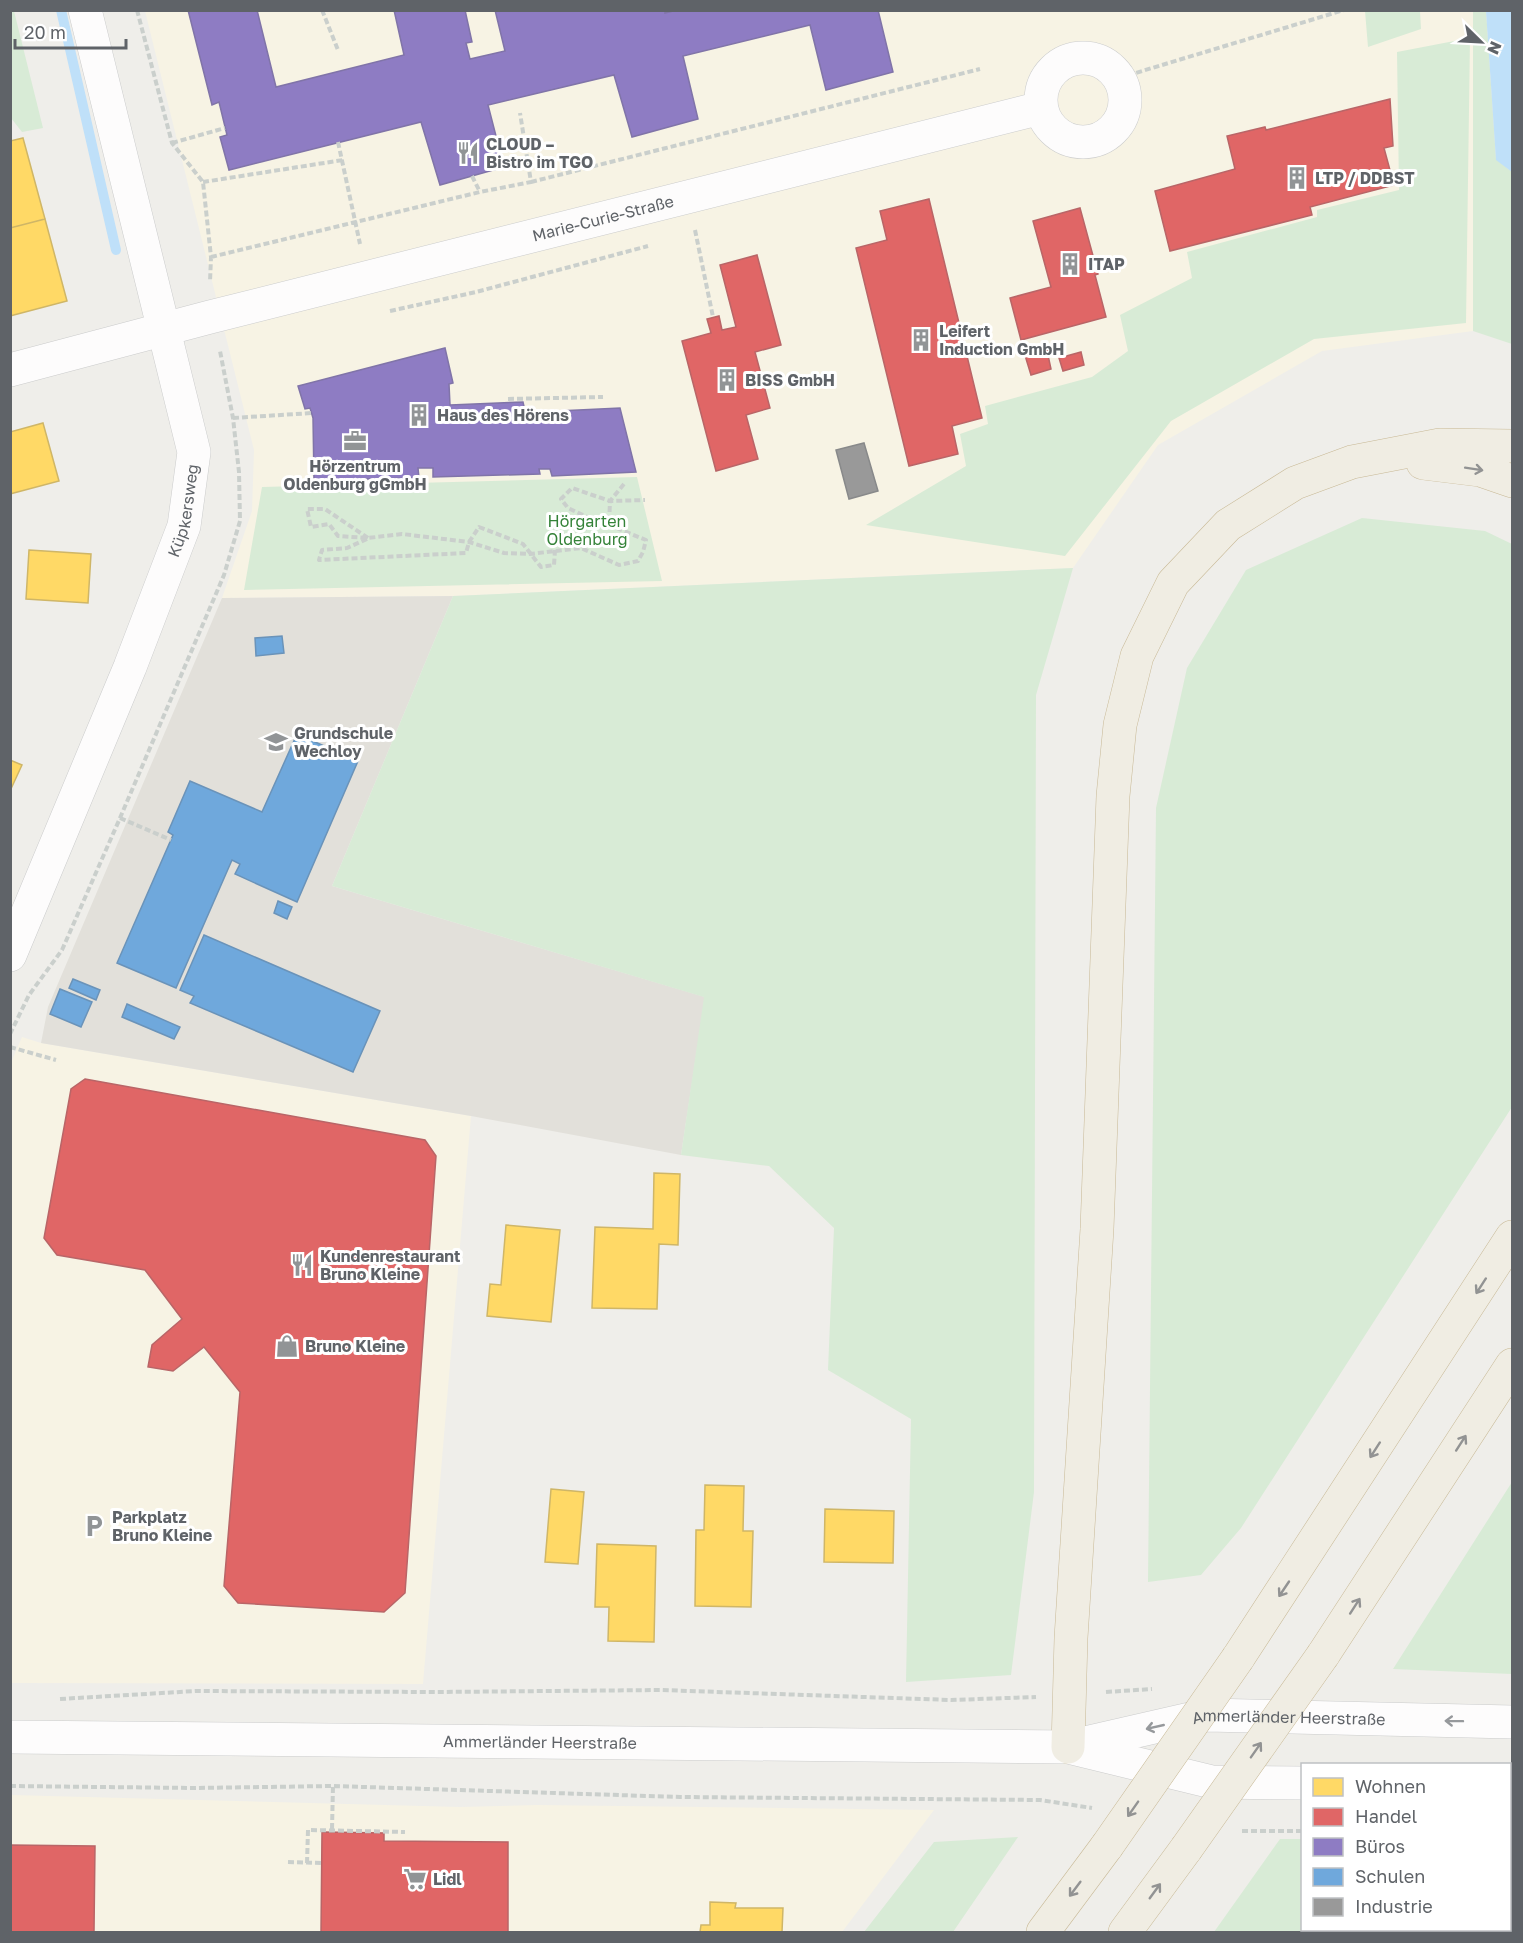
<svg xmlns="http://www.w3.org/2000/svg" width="1523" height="1943" font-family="'Golos Text',sans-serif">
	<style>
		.commercial { fill: #f7f3e4 }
		.education { fill: #e2e0da }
		.green { fill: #d8ebd6 }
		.water { fill: #bfe0f9 }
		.homes { fill: #ffd966; stroke: #cfb667; stroke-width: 1.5 }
		.shops { fill: #e06666; stroke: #b96567; stroke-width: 1.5 }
		.offices { fill: #8e7cc3; stroke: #8074a8; stroke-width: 1.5 }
		.schools { fill: #6fa8dc; stroke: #6a93b9; stroke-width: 1.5 }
		.industry { fill: #999; stroke: #88898a; stroke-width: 1.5 }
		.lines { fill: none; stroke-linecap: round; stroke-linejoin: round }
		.stream { stroke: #bfe0f9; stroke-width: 10 }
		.minor-casing { stroke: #cbcccc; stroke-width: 34 }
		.highway-casing { stroke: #c8b996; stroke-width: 34 }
		.path { stroke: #cacfcc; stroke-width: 4; stroke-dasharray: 6 3; stroke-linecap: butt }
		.minor { stroke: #fdfcfc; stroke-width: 33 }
		.highway { stroke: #f0ede3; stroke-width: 33 }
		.highway-bridge-casing { stroke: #c8b996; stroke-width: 34; stroke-linecap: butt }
		.highway-bridge { stroke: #f0ede3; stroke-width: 33 }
		.oneway { stroke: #929393 }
		.oneway2 { stroke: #96999c }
		.labels { text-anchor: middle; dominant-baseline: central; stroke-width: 6; stroke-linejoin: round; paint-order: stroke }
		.poi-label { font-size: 16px; font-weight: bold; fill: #5f6368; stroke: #fff; text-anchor: start }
		.street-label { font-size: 16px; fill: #5f6368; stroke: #fff }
		.park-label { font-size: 16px; fill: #348238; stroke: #fff }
	</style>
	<rect width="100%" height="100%" fill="#efeeea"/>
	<path class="commercial" d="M145,11H1473V331L1322,351L1158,445L1073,568L453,596L222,598L252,511L254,450Z
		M22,1037L41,1043L471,1116L423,1684L11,1683L10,1065Z
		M11,1795L460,1807L538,1805L934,1810L842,1932H11Z"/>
	<path class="education" d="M453,596L332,886L705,997L681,1155L471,1116L41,1043L48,1007L222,598Z"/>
	<path class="green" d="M1486,10L1496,159L1512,172V344L1473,331V11Z
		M10,11H14L43,128L22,132L11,118Z
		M1365,11H1420L1421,29L1368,47Z
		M1470,38L1466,323L1314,339L1171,421L1065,556L866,525L966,466L960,434L988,424L985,406L1092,377L1128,351L1120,315L1192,278L1187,252L1317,217V210L1399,190L1397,52Z
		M637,477L662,581L244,590L262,487Z
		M1362,518L1485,531L1512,544V1107L1241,1528L1201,1575L1148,1582L1156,808L1187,668L1246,570Z
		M1073,568L1036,695L1034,1492L1011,1675L906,1682L911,1419L828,1370L834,1228L769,1166L681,1155L704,997L332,886L453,596Z
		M1512,1482V1674L1393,1669Z
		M1018,1837L953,1932H864L934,1842Z
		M1280,1839H1302V1930H1510V1839H1512V1932H1214Z"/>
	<path class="water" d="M1486,11H1512V172L1496,160Z"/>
	<path class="homes" d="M23,138L45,219L10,228V141Z
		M45,219L67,301L10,316V228Z
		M43,423L59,481L10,494V432Z
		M29,550L91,554L88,603L26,599Z
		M10,760L22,765L10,791Z
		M654,1173L680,1174L678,1245L659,1244L657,1309L592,1308L595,1227L653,1229Z
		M506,1225L560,1230L551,1322L487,1316L490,1284L501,1285Z
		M705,1485L744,1486L743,1531H753L751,1607L695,1606L696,1530H704Z
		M551,1489L584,1492L578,1564L545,1562Z
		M825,1509L894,1511L893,1563L824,1562Z
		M597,1544L656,1546L654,1642L608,1641L609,1607H595Z
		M710,1902L736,1903L735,1908H783L782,1932H700L701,1925H710Z"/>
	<path class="shops" d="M1390,99L1393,146L1384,148L1394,185L1310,207L1312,215L1170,251L1155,191L1235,169L1227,136L1265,127L1266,130Z
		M929,199L982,418L952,426L958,454L909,466L856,248L887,240L880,211Z
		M1080,208L1098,274L1095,275L1106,317L1021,340L1010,298L1051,287L1033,221Z
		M757,255L781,345L755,352L770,408L746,415L758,459L716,471L682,341L711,333L707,319L719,316L722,330L736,327L720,265Z
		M1046,346L1051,369L1031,375L1024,352Z
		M1081,352L1084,365L1063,371L1059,358Z
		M85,1079L425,1140L436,1156L405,1593L384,1612L238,1603L224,1586L240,1392L204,1347L173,1371L148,1367L152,1345L182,1319L145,1270L57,1255L44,1238L71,1089Z
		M322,1832L384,1833V1841L508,1842V1932H321Z
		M10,1845L95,1846L94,1932H10Z"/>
	<path class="offices" d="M188,10H257L276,87L404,55L394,10H465L472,42L466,43L470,59L505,51L495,10H665V13L677,10H878L893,72L826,90L810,25L683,56L698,119L632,137L614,75L488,105L504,167L440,185L421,122L229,170L220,137L227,135L219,102L212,105Z
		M445,348L453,383L449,384L450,405L523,402L527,420L537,421V412L620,408L636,472L552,476L550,469H539L540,474L433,477V468H418L419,478L314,480L313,418L310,408L305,409L298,386Z"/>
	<path class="schools" d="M282,636L284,653L256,656L255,638Z
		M297,734L358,761L297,902L235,874L240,864L232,860L176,988L117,963L173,835L168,832L190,781L262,812Z
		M278,901L292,907L287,919L274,913Z
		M204,935L380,1011L353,1072L190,1003L194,996L180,990Z
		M73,979L100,990L96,1000L69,988Z
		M60,989L92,1002L81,1027L50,1014Z
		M127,1004L180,1027L174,1039L122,1017Z"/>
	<path class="industry" d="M864,443L878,491L849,499L836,450Z"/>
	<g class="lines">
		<path class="stream" d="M61,10L116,250"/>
		<g class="minor-casing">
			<g id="minor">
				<circle cx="1083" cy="100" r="42"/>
				<path id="s1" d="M10,370L210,317L1041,108"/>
				<path id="s2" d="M10,955L130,667L184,526L194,452L85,10"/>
				<path id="s3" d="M10,1737L1068,1747L1212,1782L1302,1783"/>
				<path id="s4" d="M1076,1745L1207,1715L1512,1722"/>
				<path d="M1510,1785H1512"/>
			</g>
		</g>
		<g class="highway-casing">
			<path id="highway" d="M1423,463L1480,470L1512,481
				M1323,1655L1512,1365
				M1238,1658L1512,1237
				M1068,1747L1071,1638L1097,1229L1113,796L1120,725L1137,656L1173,583L1228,525L1295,483L1352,462L1440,445L1512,446
				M1043,1932L1107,1846
				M1125,1932L1186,1849"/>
		</g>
		<path class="path" d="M137,10L172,143L203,182L211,257L210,282
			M322,10L338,50
			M1119,78L1344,10
			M338,142L360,244
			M172,143L225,128
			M472,176L480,192
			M203,182L343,160
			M531,182L980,69
			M695,230L713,317
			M211,257L480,192L531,182L520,113
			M390,311L476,292L648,246
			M508,399L603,397
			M233,418L312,413
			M368,538L325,509H307L311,527L329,524L338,536L368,538L402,534L469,542L504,553L530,554L581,548L619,565L638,561L643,552L646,540L609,525L610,501L624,484
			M367,539L347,548L322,550L319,560L466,553L469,542L479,527L523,544L541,567L554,565L555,550
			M581,548L587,517L568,508L561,499L572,488L610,501L645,500
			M120,818L171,840
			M10,1034L29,995L62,950L120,818L224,575L240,521L239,472L233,418L220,351
			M10,1047L56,1060
			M1106,1692L1152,1689
			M60,1699L196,1691L438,1692L661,1690L951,1700L1036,1697
			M10,1786L194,1788L333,1786L680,1797L1040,1800L1092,1808
			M332,1829L333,1786
			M1242,1831H1302
			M1510,1831H1512
			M288,1862L321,1863
			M307,1863L308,1830L405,1832"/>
		<use href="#minor" class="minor"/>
		<use href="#highway" class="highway"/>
		<g class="highway-bridge-casing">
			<path id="highway-bridge" d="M1107,1846L1238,1658
				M1186,1849L1323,1655"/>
		</g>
		<use href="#highway-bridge" class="highway-bridge"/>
	</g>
	<defs><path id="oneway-shaft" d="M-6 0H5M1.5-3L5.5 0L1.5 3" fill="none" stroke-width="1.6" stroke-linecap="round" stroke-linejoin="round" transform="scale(1.5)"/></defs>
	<g class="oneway">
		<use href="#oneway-shaft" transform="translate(1474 469) rotate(9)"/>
		<use href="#oneway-shaft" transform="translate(1481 1286) rotate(123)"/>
		<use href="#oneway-shaft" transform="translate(1461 1443) rotate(-57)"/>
		<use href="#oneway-shaft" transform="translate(1375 1450) rotate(123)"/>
		<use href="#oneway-shaft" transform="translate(1284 1589) rotate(124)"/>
		<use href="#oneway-shaft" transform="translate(1355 1606) rotate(-57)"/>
		<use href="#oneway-shaft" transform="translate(1256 1750) rotate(-55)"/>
		<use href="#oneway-shaft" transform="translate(1133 1809) rotate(125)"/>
		<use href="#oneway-shaft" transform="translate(1075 1889) rotate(127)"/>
		<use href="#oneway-shaft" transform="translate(1155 1891) rotate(-54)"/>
	</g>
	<g class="oneway2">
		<use href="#oneway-shaft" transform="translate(1454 1721) rotate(-179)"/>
		<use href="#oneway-shaft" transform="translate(1155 1727) rotate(167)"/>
	</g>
	<defs>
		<g id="restaurant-bare" transform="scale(1.8)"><path d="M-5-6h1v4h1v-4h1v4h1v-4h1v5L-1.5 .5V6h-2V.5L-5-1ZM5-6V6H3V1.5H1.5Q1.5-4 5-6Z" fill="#919496" stroke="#fff" stroke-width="2.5" paint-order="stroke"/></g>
		<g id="building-bare" transform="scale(1.8)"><path d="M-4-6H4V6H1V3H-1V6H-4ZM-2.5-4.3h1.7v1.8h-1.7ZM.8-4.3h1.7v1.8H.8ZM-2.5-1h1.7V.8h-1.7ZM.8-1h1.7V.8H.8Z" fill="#919496" stroke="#fff" stroke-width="2.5" paint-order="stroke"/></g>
		<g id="office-bare" transform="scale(1.8)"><path d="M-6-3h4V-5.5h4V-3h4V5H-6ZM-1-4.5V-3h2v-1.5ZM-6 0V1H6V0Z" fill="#919496" stroke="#fff" stroke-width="2.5" paint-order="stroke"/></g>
		<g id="school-bare" transform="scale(1.8)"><path d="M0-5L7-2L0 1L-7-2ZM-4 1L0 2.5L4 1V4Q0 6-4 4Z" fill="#919496" stroke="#fff" stroke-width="2.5" paint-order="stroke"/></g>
		<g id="shop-bare" transform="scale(1.8)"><path d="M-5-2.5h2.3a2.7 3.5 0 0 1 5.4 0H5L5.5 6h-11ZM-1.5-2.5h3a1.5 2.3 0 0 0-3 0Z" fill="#919496" stroke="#fff" stroke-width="2.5" paint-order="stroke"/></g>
		<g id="parking-bare" transform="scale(1.8)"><path d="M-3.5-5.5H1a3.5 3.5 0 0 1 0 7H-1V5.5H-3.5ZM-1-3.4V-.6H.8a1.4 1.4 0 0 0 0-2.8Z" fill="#919496" stroke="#fff" stroke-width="2.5" paint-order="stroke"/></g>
		<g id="supermarket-bare" transform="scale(1.8)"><path d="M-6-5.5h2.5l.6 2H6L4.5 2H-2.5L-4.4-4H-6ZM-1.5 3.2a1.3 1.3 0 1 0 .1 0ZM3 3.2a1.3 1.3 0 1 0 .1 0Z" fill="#919496" stroke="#fff" stroke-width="2.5" paint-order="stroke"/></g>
	</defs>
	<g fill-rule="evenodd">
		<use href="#restaurant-bare" x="468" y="153"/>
		<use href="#building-bare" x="1297" y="178"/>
		<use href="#building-bare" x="1070" y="264"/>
		<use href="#building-bare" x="921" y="340"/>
		<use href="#building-bare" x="727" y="380"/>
		<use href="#building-bare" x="419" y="415"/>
		<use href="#office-bare" x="355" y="441"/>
		<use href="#school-bare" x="276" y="742"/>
		<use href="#restaurant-bare" x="302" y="1265"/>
		<use href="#shop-bare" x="287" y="1346"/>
		<use href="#parking-bare" x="94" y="1526"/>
		<use href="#supermarket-bare" x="415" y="1879"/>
	</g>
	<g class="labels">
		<g class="poi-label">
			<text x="486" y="144">CLOUD –<tspan x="486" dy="18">Bistro im TGO</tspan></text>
			<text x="1315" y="178">LTP / DDBST</text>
			<text x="1088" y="264">ITAP</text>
			<text x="939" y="331">Leifert<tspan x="939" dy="18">Induction GmbH</tspan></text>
			<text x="745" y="380">BISS GmbH</text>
			<text x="437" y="415">Haus des Hörens</text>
			<text x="355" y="466" text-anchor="middle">Hörzentrum<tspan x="355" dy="18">Oldenburg gGmbH</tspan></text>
			<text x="294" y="733">Grundschule<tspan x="294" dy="18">Wechloy</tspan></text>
			<text x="320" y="1256">Kundenrestaurant<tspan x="320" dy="18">Bruno Kleine</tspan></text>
			<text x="305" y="1346">Bruno Kleine</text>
			<text x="112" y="1517">Parkplatz<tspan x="112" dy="18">Bruno Kleine</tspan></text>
			<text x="433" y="1879">Lidl</text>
		</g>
		<g class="street-label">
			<text stroke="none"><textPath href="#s1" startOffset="612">Marie-Curie-Straße</textPath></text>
			<text stroke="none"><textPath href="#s2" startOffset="478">Küpkersweg</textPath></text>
			<text stroke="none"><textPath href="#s4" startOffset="216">Ammerländer Heerstraße</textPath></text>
			<text stroke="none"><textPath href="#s3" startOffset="530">Ammerländer Heerstraße</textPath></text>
		</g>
		<g class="park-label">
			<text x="587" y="521">Hörgarten<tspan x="587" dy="18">Oldenburg</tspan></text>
		</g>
	</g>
	<rect width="1523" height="1943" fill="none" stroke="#5f6368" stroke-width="24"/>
	<rect x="1301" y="1763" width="210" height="168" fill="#ffffff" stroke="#bfc1c3" stroke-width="1.5"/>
	<rect x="1313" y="1778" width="30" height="18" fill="#ffd966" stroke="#bfc1c3" stroke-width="1.5"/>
	<text x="1355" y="1793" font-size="18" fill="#5f6368">Wohnen</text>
	<rect x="1313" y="1808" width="30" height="18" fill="#e06666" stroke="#bfc1c3" stroke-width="1.5"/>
	<text x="1355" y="1823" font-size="18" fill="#5f6368">Handel</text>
	<rect x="1313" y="1838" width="30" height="18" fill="#8e7cc3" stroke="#bfc1c3" stroke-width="1.5"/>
	<text x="1355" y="1853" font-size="18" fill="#5f6368">Büros</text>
	<rect x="1313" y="1868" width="30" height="18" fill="#6fa8dc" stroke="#bfc1c3" stroke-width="1.5"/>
	<text x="1355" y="1883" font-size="18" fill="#5f6368">Schulen</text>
	<rect x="1313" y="1898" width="30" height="18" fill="#999999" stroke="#bfc1c3" stroke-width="1.5"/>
	<text x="1355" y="1913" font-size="18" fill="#5f6368">Industrie</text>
	<g transform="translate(1481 42) rotate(114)" stroke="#ffffff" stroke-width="4.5" paint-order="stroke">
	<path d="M0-4.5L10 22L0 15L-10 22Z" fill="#5f6368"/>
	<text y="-9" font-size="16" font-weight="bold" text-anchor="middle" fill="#5f6368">N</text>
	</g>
	<path d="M15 39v9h111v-9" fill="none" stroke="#5f6368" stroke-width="3"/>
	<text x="24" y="39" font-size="18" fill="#5f6368" stroke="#ffffff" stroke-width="4.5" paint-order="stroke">20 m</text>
</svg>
